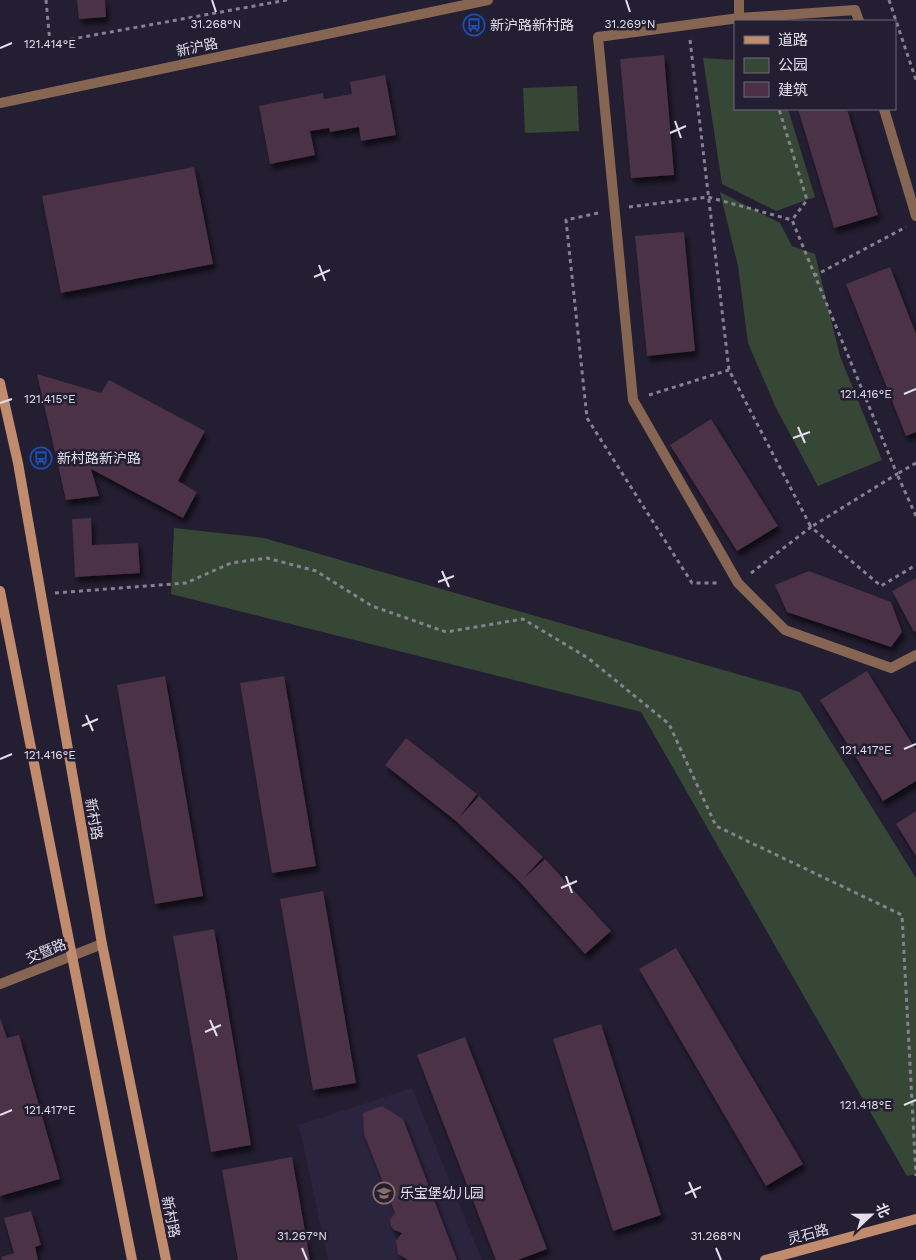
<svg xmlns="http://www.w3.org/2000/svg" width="916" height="1260" font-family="'Work Sans','Noto Sans SC',sans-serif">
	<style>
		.built { fill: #2b243e }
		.green { fill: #364835 }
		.building { fill: #4c3047; filter: url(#shadow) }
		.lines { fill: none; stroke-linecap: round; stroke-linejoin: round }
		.path { stroke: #858191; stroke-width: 3; stroke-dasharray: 4 4; stroke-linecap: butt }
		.minor { stroke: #876553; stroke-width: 10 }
		.tertiary { stroke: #876553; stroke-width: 10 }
		.secondary { stroke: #c18b6e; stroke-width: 10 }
		.ticks { fill: none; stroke: #e2dfed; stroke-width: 2 }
		.labels { text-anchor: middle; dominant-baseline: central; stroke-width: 5; stroke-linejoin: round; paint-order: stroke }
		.poi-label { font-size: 14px; fill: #e2dfed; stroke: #231e31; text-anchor: start }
		.street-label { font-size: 14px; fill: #e2dfed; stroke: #231e31 }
		.ticks-label { font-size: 12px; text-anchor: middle; fill: #e2dfed; stroke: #231e31; stroke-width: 5; stroke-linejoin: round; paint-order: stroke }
	</style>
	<defs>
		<filter id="shadow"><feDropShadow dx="3" dy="5.5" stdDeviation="2.5" flood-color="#0009"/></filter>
	</defs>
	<rect width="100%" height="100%" fill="#231e31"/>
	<path class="built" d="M412,1088L482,1260H328L299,1125Z"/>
	<path class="green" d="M703,58L735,60V109H788L815,197L776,211L722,184Z
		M577,86L579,131L525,133L523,88Z
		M720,192L780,223L792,246L815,254L840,356L882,460L818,486L776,408L748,343L738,266Z
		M174,528L264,538L800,692L916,878V1174L907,1176L641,712L171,594Z"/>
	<path class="building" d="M77,0H105L106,17L79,19Z
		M664,55L674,175L631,178L620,59Z
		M385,75L396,135L361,141L359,127L330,132L329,128L310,131L315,155L270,164L259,106L323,93L324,99L352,94L350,82Z
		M798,109H847L878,215L834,228Z
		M194,167L213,264L61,293L42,196Z
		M684,232L695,351L647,356L635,236Z
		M890,267L916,334V432L906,436L846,284Z
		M37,374L101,393L109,380L205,431L178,481L197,492L183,518L91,469L99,496L66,500Z
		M711,419L778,526L737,551L670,445Z
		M91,518L92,545L138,543L140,573L75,577L72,519Z
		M809,571L891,602L902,632L891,647L787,612L775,585Z
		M916,578V630L914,632L892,591Z
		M867,671L916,750V781L883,801L820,700Z
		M165,676L203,896L155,904L117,685Z
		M284,676L316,866L272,873L240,683Z
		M406,738L477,794L458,819L479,796L543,857L523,879L545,859L611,931L585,954L520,882L456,821L385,765Z
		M916,811V856L896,824Z
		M323,891L356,1083L313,1090L280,899Z
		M214,929L251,1145L211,1152L173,936Z
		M676,948L803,1164L766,1186L639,969Z
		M0,1018L7,1038L19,1035L60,1179L0,1196Z
		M601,1024L661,1215L613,1231L553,1039Z
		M465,1037L547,1249L518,1260H496L417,1055Z
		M382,1106L403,1119L457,1260H408L398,1254L396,1241L402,1233L394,1230L391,1226L390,1220L395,1213L364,1134L363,1113Z
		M292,1157L310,1260H238L222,1170Z
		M31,1211L41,1245L35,1247L38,1260H2L1,1257L14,1253L4,1218Z"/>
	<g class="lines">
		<path class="path" d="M46,0L50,43L287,0
			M889,0L916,80
			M690,40L729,370L811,527L897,474L792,220L807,200L779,109
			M629,207L708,197L792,220
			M598,213L566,220L587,418L692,583H718
			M814,276L906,227
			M649,395L729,370
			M916,463L897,474L916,516
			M751,573L811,527L881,586L916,565
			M55,593L186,583L231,563L267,558L316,571L372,606L446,632L523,619L588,658L669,724L716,826L902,915L916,1176"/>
		<path class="minor" d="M739,0V18
			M859,21L855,10L739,18L598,37L633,400L738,583L785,630L891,668L916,655
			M884,109L916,216"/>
		<path class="tertiary" d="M0,103L488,0
			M0,984L102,944"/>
		<path class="secondary" d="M0,383L18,463L102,944L166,1260
			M0,591L132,1260
			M765,1260L916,1219"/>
	</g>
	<path class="ticks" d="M212,0L216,12M626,0L630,12M0,48L12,43M675,121L681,138M670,133L686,126M319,265L325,281M314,277L330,270M904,394L916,389M0,403L12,399M798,427L805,443M793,438L810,432M442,571L449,587M438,582L454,576M86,715L93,731M82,726L98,719M904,749L916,744M0,759L12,754M566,876L572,893M561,888L577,881M210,1020L217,1036M205,1032L221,1025M904,1105L916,1100M0,1115L12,1110M689,1182L696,1198M685,1194L701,1187M302,1248L307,1260M716,1248L721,1260"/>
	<defs>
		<g id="bus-ring" transform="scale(1.125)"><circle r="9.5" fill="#231e31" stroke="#1a4fb4" stroke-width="1.5"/><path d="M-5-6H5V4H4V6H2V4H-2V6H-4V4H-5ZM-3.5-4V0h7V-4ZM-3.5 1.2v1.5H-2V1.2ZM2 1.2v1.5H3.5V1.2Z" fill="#1a4fb4"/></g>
		<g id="school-ring" transform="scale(1.125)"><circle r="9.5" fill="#231e31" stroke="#8d6e63" stroke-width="1.5"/><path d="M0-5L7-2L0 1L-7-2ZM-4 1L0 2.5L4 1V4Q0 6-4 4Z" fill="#8d6e63"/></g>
	</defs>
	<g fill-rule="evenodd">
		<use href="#bus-ring" x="474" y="25"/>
		<use href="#bus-ring" x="41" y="458"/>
		<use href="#school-ring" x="384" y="1193"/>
	</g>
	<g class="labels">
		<g class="poi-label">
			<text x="490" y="25">新沪路新村路</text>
			<text x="57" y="458">新村路新沪路</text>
			<text x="400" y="1193">乐宝堡幼儿园</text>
		</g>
		<g class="street-label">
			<text transform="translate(197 47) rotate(-12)">新沪路</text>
			<text transform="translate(94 819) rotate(80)">新村路</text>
			<text transform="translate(46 951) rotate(-22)">交暨路</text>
			<text transform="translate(171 1217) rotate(79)">新村路</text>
			<text transform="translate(808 1234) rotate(-15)">灵石路</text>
		</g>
	</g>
	<g class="ticks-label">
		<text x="216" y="28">31.268°N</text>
		<text x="630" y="28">31.269°N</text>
		<text x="50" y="48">121.414°E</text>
		<text x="866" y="398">121.416°E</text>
		<text x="50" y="403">121.415°E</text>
		<text x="866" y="754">121.417°E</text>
		<text x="50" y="759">121.416°E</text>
		<text x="866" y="1109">121.418°E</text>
		<text x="50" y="1114">121.417°E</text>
		<text x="302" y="1240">31.267°N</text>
		<text x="716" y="1240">31.268°N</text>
	</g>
	<rect x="734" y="20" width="162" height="90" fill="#231e31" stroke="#6f6b7c"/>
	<rect x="744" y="36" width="25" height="8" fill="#c18b6e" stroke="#6f6b7c"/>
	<text x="778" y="45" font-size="15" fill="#e2dfed">道路</text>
	<rect x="744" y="58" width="25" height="15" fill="#364835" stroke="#6f6b7c"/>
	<text x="778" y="70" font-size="15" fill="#e2dfed">公园</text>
	<rect x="744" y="82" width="25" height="15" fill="#4c3047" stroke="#6f6b7c"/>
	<text x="778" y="95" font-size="15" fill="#e2dfed">建筑</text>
	<g transform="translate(871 1215) rotate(68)" stroke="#231e31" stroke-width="4" paint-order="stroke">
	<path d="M0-4L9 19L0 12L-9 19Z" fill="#e2dfed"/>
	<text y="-8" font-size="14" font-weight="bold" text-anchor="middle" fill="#e2dfed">北</text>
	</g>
</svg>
